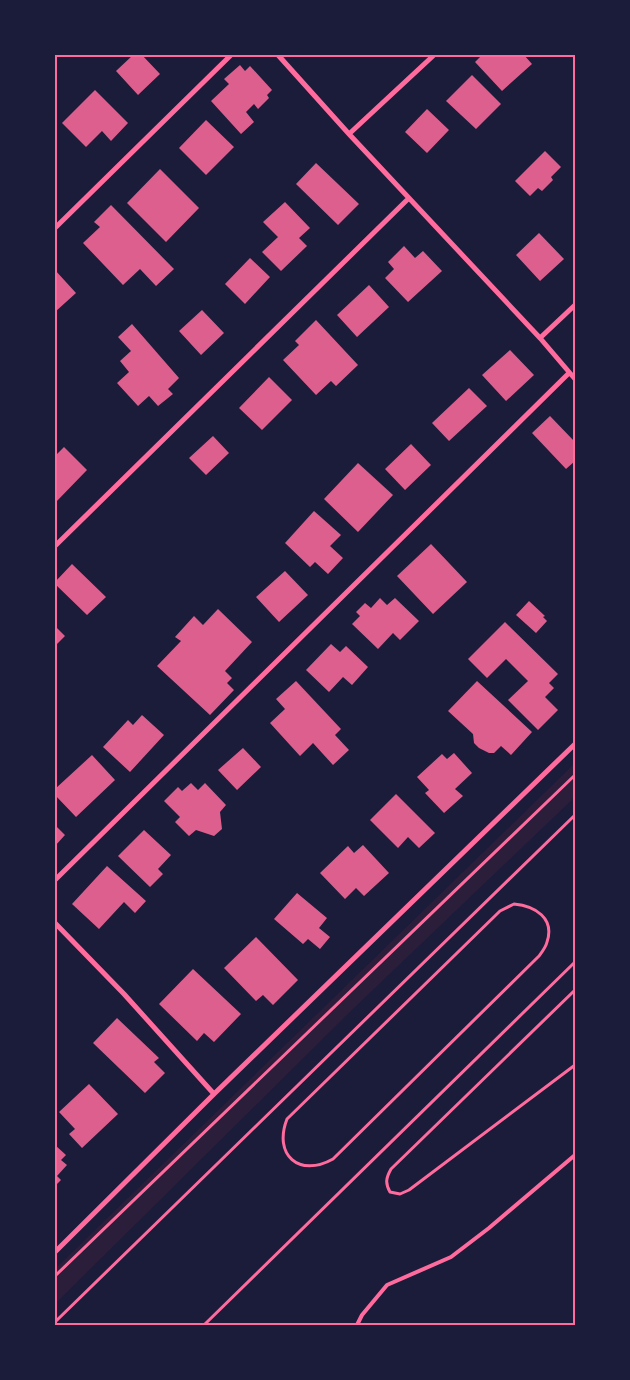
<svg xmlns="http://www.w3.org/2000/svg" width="630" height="1380" font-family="'Source Sans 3',sans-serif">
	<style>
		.green { fill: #2a1e3b }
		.building { fill: #dd5f8e }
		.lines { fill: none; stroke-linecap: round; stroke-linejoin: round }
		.path { stroke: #ff6b9d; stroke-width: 3 }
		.service { stroke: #ff6b9d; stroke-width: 4 }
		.minor { stroke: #ff6b9d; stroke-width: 5 }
		.neatline { fill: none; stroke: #ff6b9d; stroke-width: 2 }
	</style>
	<rect width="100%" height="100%" fill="#1b1b3a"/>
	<path class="green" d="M575,763V797L354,1008L55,1304V1269Z"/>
	<path class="building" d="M133,55H142L160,74L138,95L116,71Z
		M482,55H524L532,64L502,91L475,62Z
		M240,65L245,71L250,66L272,90L267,95L269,98L258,109L254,104L246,112L254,122L241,134L211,101L229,84L224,79Z
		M472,75L501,104L476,129L446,101Z
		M95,90L128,123L111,141L102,131L86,147L62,123Z
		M427,109L449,130L427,153L405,132Z
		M206,120L234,147L206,175L179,148Z
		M545,151L561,167L551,177L553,180L542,191L538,188L530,196L515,181Z
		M316,163L359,204L338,225L296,184Z
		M160,169L199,208L166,242L127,203Z
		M285,202L310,228L299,238L307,246L281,271L262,252L278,237L263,222Z
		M111,205L174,269L156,286L140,269L123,285L83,243L100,227L94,222Z
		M539,233L564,259L540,281L516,255Z
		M404,246L415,258L423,251L442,271L408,302L385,278L394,269L388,262Z
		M250,258L270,277L245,304L225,284Z
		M55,270L76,293L55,312Z
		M369,285L389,307L357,337L337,315Z
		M202,310L224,333L201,355L179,331Z
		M316,320L358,365L336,386L331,381L316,395L283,360L299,345L295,341Z
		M132,324L179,378L168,389L173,394L158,406L149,396L138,406L117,383L129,372L120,361L131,351L118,337Z
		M510,350L534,375L506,401L482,375Z
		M269,377L292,400L262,430L239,408Z
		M469,388L487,406L449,441L432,423Z
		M550,416L575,442V461L566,469L532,433Z
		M213,436L229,453L206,475L189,458Z
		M411,444L431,465L405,490L385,469Z
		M64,447L87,470L55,503V456Z
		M358,463L393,495L358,532L324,499Z
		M314,511L341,535L330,546L343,558L328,574L315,562L310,567L285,543Z
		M431,544L467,582L433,614L397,576Z
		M72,564L106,597L87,615L55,584V582Z
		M285,571L308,595L279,622L256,597Z
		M380,598L387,605L395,598L419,621L400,640L393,633L378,649L352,624L360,616L356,612L365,603L371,608Z
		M529,601L545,616L543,617L547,621L536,633L516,615Z
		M218,609L252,642L225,671L232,678L227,683L234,690L210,715L157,666L181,641L175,637L194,616L203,625Z
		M505,622L558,674L549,683L554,688L545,697L558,710L538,730L508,700L528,681L506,659L487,678L468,659Z
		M55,626L65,636L55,646Z
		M331,644L340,652L346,646L368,667L352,685L343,677L329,692L306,670Z
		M296,681L341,729L335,735L349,750L333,765L313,743L300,756L270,723L285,709L276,699Z
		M477,681L532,732L511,755L501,746L494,753H489L479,748L474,743L473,734L448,711Z
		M142,715L164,735L130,772L103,747L128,720L133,725Z
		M243,748L261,767L237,790L218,770Z
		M454,753L472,773L455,789L463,796L444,813L425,793L429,790L417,777L442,754L447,759Z
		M92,755L115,780L76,817L55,795V789Z
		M191,783L198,790L205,783L226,805L220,812L222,829L214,836L196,830L189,836L175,822L180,817L164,801L178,787L182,791Z
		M396,794L435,833L419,848L408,837L398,848L370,820Z
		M55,825L65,835L55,846Z
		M144,830L171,855L158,869L163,874L150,887L118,856Z
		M363,845L389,873L364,896L356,888L345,899L320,873L348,846L354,853Z
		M107,866L146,901L135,913L124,902L99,929L72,904Z
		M297,893L327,918L319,928L330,937L320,949L308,939L303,944L274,919Z
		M256,937L298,980L273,1005L263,995L256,1001L224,968Z
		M193,969L241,1014L214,1042L204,1033L197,1041L159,1004Z
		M117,1018L159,1058L154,1062L165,1073L145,1093L93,1043Z
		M89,1084L118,1114L82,1148L69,1134L75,1129L59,1112Z
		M55,1145L66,1155L61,1160L67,1165L57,1176L61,1180L55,1186Z"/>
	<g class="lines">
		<path class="path" d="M514,904C535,906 555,918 547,942C546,947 542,952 539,956L333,1159C299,1178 273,1155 287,1119L500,911Z
			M575,990L391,1169C386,1178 385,1183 390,1192L400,1194L409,1190L575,1065
			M55,1276L575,775
			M55,1322L575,815
			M204,1325L575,962"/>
		<path class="service" d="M357,1325L362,1315L387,1285L451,1257L489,1228L575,1155"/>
		<path class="minor" d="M278,55L349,134L540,338L575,379
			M349,134L434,55
			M55,228L231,55
			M540,338L575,305
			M55,546L409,198
			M55,880L569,373
			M55,923L124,994L214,1094
			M55,1252L214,1094L575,744"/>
	</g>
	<rect width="630" height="1380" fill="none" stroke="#1b1b3a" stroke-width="112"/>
	<rect x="56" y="56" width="518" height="1268" class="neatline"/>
</svg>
